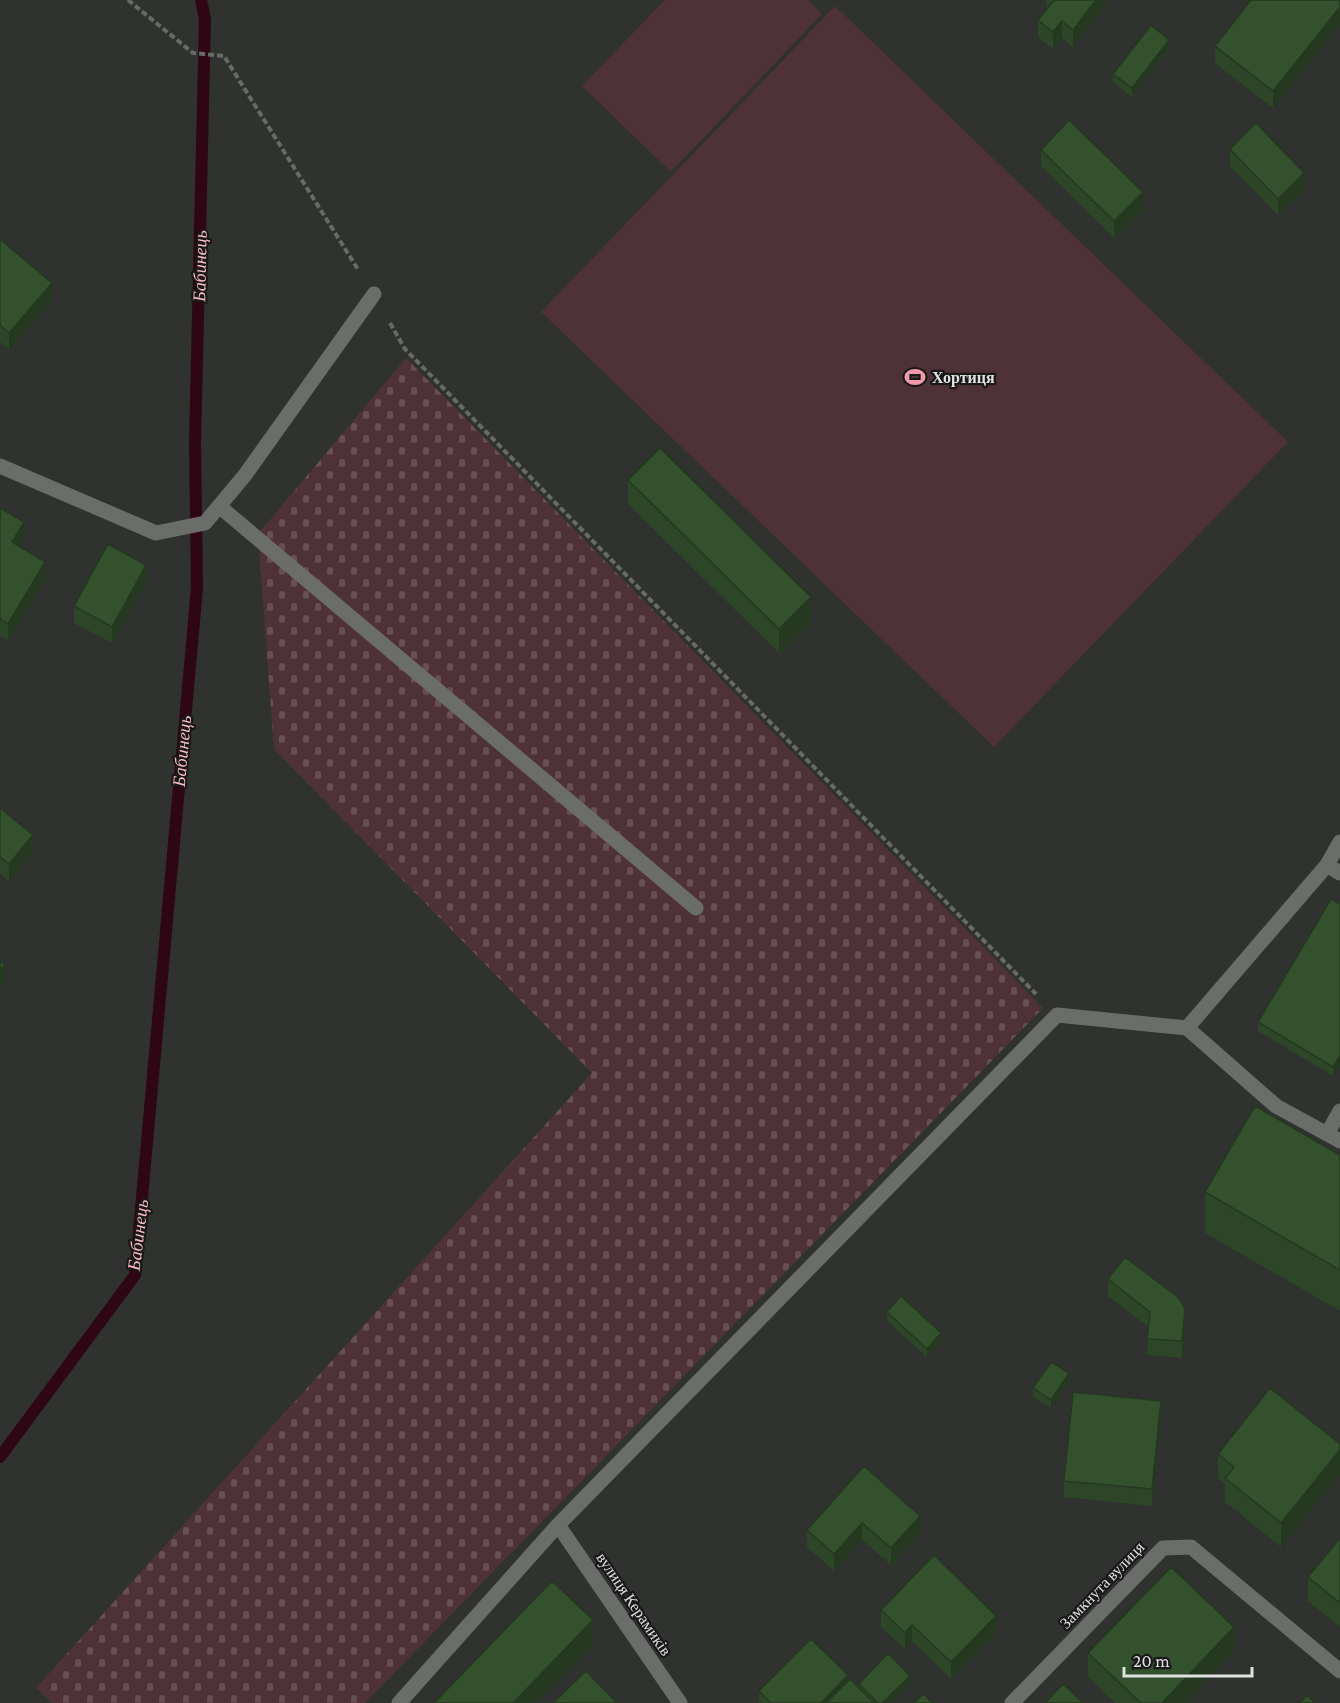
<svg xmlns="http://www.w3.org/2000/svg" width="1340" height="1703" font-family="'Crimson Pro',serif">
	<style>
		.cemetery { fill: url(#cemetery-stones) }
		.pitch { fill: #4f3238 }
		.lines { fill: none; stroke-linecap: round; stroke-linejoin: round }
		.stream { stroke: #2f0613; stroke-width: 12 }
		.path { stroke: #676a66; stroke-width: 4; stroke-dasharray: 6 3; stroke-linecap: butt }
		.lane { stroke: #6b6d6b; stroke-width: 15 }
		.street { stroke: #6b6d6b; stroke-width: 15 }
		.wall { fill: #2d4628 }
		.shaded-wall { fill: #243920 }
		.building { fill: #34512e; stroke: #243920; stroke-width: 1.5 }
		.labels { text-anchor: middle; dominant-baseline: central; stroke-width: 4.5; stroke-linejoin: round; paint-order: stroke }
		.poi-label { font-size: 16px; font-weight: bold; fill: #e0e2e0; stroke: #181918; text-anchor: start }
		.street-label { font-size: 16px; fill: #e0e2e0; stroke: #181918 }
		.water-label { font-size: 18px; font-style: italic; fill: #fdbbc8; stroke: #181918 }
	</style>
	<defs>
		<pattern id="cemetery-stones" width="16" height="16" patternUnits="userSpaceOnUse" patternTransform="scale(1.5)"><rect width="16" height="16" fill="#4f3238"/><path d="M2 7V4a2 2 0 0 1 4 0v3zM10 15v-3a2 2 0 0 1 4 0v3z" fill="#684f54"/></pattern>
	</defs>
	<rect width="100%" height="100%" fill="#2f322e"/>
	<path class="cemetery" d="M406,358L1043,1008L365,1703H52L36,1688L592,1073L274,749L258,534Z"/>
	<path class="pitch" d="M665,0H808L822,14L671,172L582,86Z
		M835,6L1288,442L994,747L541,312Z"/>
	<g class="lines">
		<path class="stream" d="M0,1457L135,1275L197,588L195,443L205,19L201,0"/>
		<path class="path" d="M128,0L193,53L224,56L359,271
			M390,323L405,349L1036,994"/>
		<path class="lane" d="M0,466L156,533L205,523L245,475L374,294
			M219,506L696,908
			M1327,865L1340,873
			M1187,1028L1276,1106L1340,1141
			M1327,1134L1340,1111
			M1012,1703L1163,1548L1191,1547L1340,1671"/>
		<path class="street" d="M558,1525L680,1703
			M399,1703L558,1525L1057,1015L1187,1028L1327,865L1340,842"/>
	</g>
	<path class="wall" d="M1046,0H1107V2L1073,47L1062,38L1053,49L1038,37V20L1047,9Z
		M1340,0L1273,108L1215,63V46Z
		M1169,49L1132,97L1113,82V74Z
		M1230,149L1304,190L1278,215L1230,166Z
		M1041,150L1143,209L1114,238L1041,166Z
		M0,239L52,300L9,349L0,342Z
		M628,480L811,621L779,653L628,504Z
		M0,508L24,539L19,547L45,579L8,640L0,636Z
		M146,582L112,643L74,623V606Z
		M0,808L33,852L9,881L0,874Z
		M1340,904L1333,1076L1258,1031V1022Z
		M1340,1155V1311L1205,1233V1192Z
		M1108,1279L1185,1326L1182,1358L1147,1355L1148,1327L1108,1296Z
		M887,1312L941,1342L927,1357L887,1321Z
		M1069,1382L1051,1408L1033,1397V1388Z
		M1161,1418L1152,1506L1064,1497V1481Z
		M1340,1444L1281,1547L1225,1502V1484L1218,1478V1454Z
		M864,1466L920,1533L891,1565L862,1540L834,1571L807,1547V1530Z
		M1340,1538V1627L1308,1601V1577Z
		M881,1610L996,1633L951,1679L912,1641L905,1649L881,1627Z
		M1234,1651L1185,1703H1115L1088,1677V1653Z
		M848,1681L859,1688V1684H910L891,1703H759V1691Z"/>
	<path class="shaded-wall" d="M1096,0H1107V2L1073,47V30Z
		M1340,7V24L1273,108V91Z
		M1062,21V38L1053,49V32Z
		M1169,40V49L1132,97V88Z
		M1304,173V190L1278,215V199Z
		M1143,192V209L1114,238V221Z
		M52,283V300L9,349V333Z
		M24,522V539L12,559V542Z
		M45,562V579L8,640V624Z
		M146,565V582L112,643V627Z
		M811,597V621L779,653V629Z
		M33,835V852L9,881V864Z
		M5,965V982L0,987V971Z
		M1340,1056V1065L1333,1076V1067Z
		M1185,1309V1326L1182,1358V1341Z
		M941,1333V1342L927,1357V1349Z
		M1069,1373V1382L1051,1408V1400Z
		M1161,1401V1418L1152,1506V1489Z
		M1340,1450V1474L1281,1547V1523Z
		M920,1516V1533L891,1565V1548Z
		M862,1523V1540L834,1571V1554Z
		M996,1616V1633L951,1679V1662Z
		M593,1620V1645L536,1703H513Z
		M912,1625V1641L905,1649V1633Z
		M1234,1627V1651L1185,1703H1162Z
		M848,1675V1692L838,1703H821Z
		M910,1676V1684L891,1703H882Z"/>
	<path class="building" d="M1054,0H1096L1073,30L1062,21L1053,32L1038,20Z
		M1251,0H1340V7L1273,91L1215,46Z
		M1151,25L1169,40L1132,88L1113,74Z
		M1069,120L1143,192L1114,221L1041,150Z
		M1256,123L1304,173L1278,199L1230,149Z
		M0,239L52,283L9,333L0,325Z
		M660,448L811,597L779,629L628,480Z
		M0,508L24,522L12,542L45,562L8,624L0,619Z
		M108,544L146,565L112,627L74,606Z
		M0,808L33,835L9,864L0,857Z
		M1331,899L1340,904V1056L1333,1067L1258,1022Z
		M0,961L5,965L0,971Z
		M1255,1106L1340,1155V1270L1205,1192Z
		M1125,1257L1179,1298L1185,1309L1182,1341L1147,1339L1150,1312L1108,1279Z
		M901,1296L941,1333L927,1349L887,1312Z
		M1051,1362L1069,1373L1051,1400L1033,1388Z
		M1270,1388L1340,1444V1450L1281,1523L1225,1478L1234,1467L1218,1454Z
		M1073,1392L1161,1401L1152,1489L1064,1481Z
		M864,1466L920,1516L891,1548L862,1523L834,1554L807,1530Z
		M1340,1538V1603L1308,1577Z
		M934,1555L996,1616L951,1662L912,1625L905,1633L881,1610Z
		M1171,1567L1234,1627L1162,1703H1141L1088,1653Z
		M552,1581L593,1620L513,1703H434Z
		M811,1639L848,1675L821,1703H771L759,1691Z
		M888,1653L910,1676L882,1703H878L859,1684Z
		M586,1671L617,1703H553Z
		M850,1679L874,1703H826Z
		M1063,1684L1083,1703H1045Z
		M923,1694L933,1703H914Z
		M1307,1695L1315,1703H1300Z"/>
	<defs>
		<g id="stadium-bare" transform="scale(1.62)"><path d="M0-5a6.5 5 0 1 0 0 10a6.5 5 0 1 0 0-10ZM-3.5-1.8h7v3.6h-7Z" fill="#f29aac" stroke="#181918" stroke-width="2.5" paint-order="stroke"/></g>
	</defs>
	<g fill-rule="evenodd">
		<use href="#stadium-bare" x="915" y="377"/>
	</g>
	<g class="labels">
		<g class="poi-label">
			<text x="932" y="377">Хортиця</text>
		</g>
		<g class="street-label">
			<text transform="translate(1102 1585) rotate(-46)">Замкнута вулиця</text>
			<text transform="translate(634 1604) rotate(56)">вулиця Керамиків</text>
		</g>
		<g class="water-label">
			<text transform="translate(200 266) rotate(-89)">Бабинець</text>
			<text transform="translate(182 751) rotate(-85)">Бабинець</text>
			<text transform="translate(138 1235) rotate(-83)">Бабинець</text>
		</g>
	</g>
	<path d="M1124 1667v9h128v-9" fill="none" stroke="#e0e2e0" stroke-width="3"/>
	<text x="1133" y="1667" font-size="18" fill="#e0e2e0" stroke="#181918" stroke-width="4.5" paint-order="stroke">20 m</text>
</svg>
